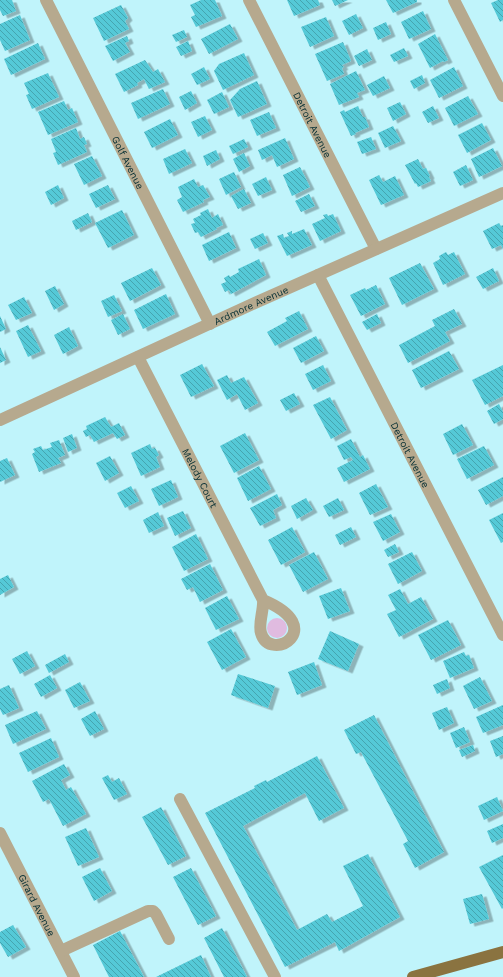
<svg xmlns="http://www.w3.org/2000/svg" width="503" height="977" font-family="'Work Sans',sans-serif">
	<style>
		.grass { fill: #e0bbe0 }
		.building { fill: url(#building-back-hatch); filter: url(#shadow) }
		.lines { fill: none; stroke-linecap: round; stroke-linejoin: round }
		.minor { stroke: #b6a98e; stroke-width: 12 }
		.major { stroke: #8a7340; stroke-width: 12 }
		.labels { text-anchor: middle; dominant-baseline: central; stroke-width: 3.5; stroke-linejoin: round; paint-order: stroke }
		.street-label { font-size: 10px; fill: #032d32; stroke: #c0f4fb }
	</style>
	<defs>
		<pattern id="building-back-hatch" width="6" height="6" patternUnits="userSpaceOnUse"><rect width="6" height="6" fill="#55c9d7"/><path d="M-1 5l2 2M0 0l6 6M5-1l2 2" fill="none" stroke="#44a4af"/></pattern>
		<filter id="shadow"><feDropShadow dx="4.5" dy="2.5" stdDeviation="0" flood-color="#0004"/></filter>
	</defs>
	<rect width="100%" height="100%" fill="#c0f4fb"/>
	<path class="grass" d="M267 628a10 10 0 1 1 20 0a10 10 0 1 1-20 0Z"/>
	<path class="building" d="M0,0H12L16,11L3,16L0,10Z
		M201,0H215L222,16L196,27L191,17L195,15L190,5Z
		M287,0H318L320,5L294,16Z
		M332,0H348L335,6Z
		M386,0H417V2L393,13Z
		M498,0H503V20L500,22L491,3Z
		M121,5L128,18L125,21L129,29L104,41L93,18Z
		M423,11L431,29L409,39L401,22Z
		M356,14L363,28L349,35L342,21Z
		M20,15L30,40L5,51L0,40V24Z
		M326,17L334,36L310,47L301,27Z
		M386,22L391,34L378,40L373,28Z
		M230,24L238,39L209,54L201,39Z
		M184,30L187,37L176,42L172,35Z
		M435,34L448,60L444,62L443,61L430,68L418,44Z
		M127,36L129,41L125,43L130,52L113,61L105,46Z
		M188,41L192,51L181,56L176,47Z
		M343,42L351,61L342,65L344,67L342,68L344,74L327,81L315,54Z
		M38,43L45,59L11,75L4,59Z
		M404,48L408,56L394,62L390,55Z
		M367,49L372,60L359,66L354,56Z
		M244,53L254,75L223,90L214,71L219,64Z
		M145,60L153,72L158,69L165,82L149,89L144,79L137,83L138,85L124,92L115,74Z
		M204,67L210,79L197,85L191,74Z
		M454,67L463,86L439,98L430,80Z
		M356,71L365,90L357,93L359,97L339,105L330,84Z
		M48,73L59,97L32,109L26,95L29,94L24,83Z
		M422,75L425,83L414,89L410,81Z
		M384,76L390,88L373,96L367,85Z
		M257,81L267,104L238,117L230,100L240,89Z
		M163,89L170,104L138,119L131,103Z
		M191,91L197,103L185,110L179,97Z
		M222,92L229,107L214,114L207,100Z
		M468,96L478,114L454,126L445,108Z
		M64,101L68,110L72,108L78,122L48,135L38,112Z
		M400,102L406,114L393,121L387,108Z
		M358,106L363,117H365L369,127L355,133L356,134L351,136L340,112L344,110L345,112Z
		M433,106L439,118L428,123L422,112Z
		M269,112L276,128L257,136L250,120Z
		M205,116L212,130L198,137L191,122Z
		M170,119L178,135L152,148L144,132Z
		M482,123L491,140L467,153L458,135Z
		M393,126L401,141L385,148L378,133Z
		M76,128L80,139L84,137L87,144L84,145L87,152L58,165L53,153L56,152L51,139Z
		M371,137L376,149L362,154L357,142Z
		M285,138L294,159L277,167L272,155L262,160L258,150Z
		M244,139L248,147L233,154L229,146Z
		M493,148L502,166L479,177L471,159Z
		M185,149L192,163L169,174L163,159Z
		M216,150L220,159L207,166L203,156Z
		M244,153L250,166L239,172L233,159Z
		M92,156L102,176L84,185L74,164Z
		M418,159L423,169L426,168L430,176L429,177L431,181L418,187L416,183L415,184L405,165Z
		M466,165L473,180L460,186L453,172Z
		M300,167L310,187L292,196L283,175Z
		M234,172L241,187L226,195L219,179Z
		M379,175L383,182L395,176L404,195L381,205L369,180Z
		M266,177L272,190L258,196L252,184Z
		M194,179L198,187L203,185L210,197L203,200L204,202L183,212L177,200L182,197L178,187Z
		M58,185L64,198L51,205L45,192Z
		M108,185L115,199L96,208L89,194Z
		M244,189L251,203L238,209L231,196Z
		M309,194L315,206L301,212L295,201Z
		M208,209L212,218L218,214L223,225L216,228L217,229L201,237L198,232L195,233L191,224L195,223L193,219L201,215L200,213Z
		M122,210L134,235L108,248L95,223Z
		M88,213L92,222L76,230L72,221Z
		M327,214L328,216L333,214L341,231L320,241L312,224L325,218L323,215Z
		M499,223L501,226L503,225V249L501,245L492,249L483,231Z
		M304,229L312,245L287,256L277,236L283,234L284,238L289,236L287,233L292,231V234Z
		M229,232L236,248L209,261L202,245Z
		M263,233L268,243L255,249L250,239Z
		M446,252L448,255L454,252L465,274L443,285L433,263L440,259L439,256Z
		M259,259L266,275L231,294L229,290L225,292L221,284L226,282L224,278L229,275L230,277L239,272L238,269Z
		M420,263L434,289L402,305L389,278Z
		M152,268L161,285L130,301L121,283Z
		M493,268L499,281L483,289L476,277Z
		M376,285L385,304L361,316L350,295L365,288L366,290Z
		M55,286L64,304L54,310L45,291Z
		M166,294L175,314L143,329L134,310Z
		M114,295L122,311L108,317L101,301Z
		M24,297L32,313L16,320L8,305Z
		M454,309L462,324L445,332L450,341L408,363L399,345L435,326L432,320Z
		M299,311L308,329L275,346L267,332L287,321L285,318Z
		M123,314L130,329L118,335L111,320Z
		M377,314L381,323L367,330L362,322Z
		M0,316L6,329L0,332Z
		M28,325L41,351L28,357L16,331Z
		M69,327L78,346L63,354L54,335Z
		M316,336L324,351L301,363L293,348Z
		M0,347L6,360L0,363Z
		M449,351L459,369L421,388L412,370Z
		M202,364L214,386L191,397L180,375Z
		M323,365L331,381L313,390L305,374Z
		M503,365V396L485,405L472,380Z
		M227,375L231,383L244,377L258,403L245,410L237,394L227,400L217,380Z
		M294,393L300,404L286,411L280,400Z
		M330,397L347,430L331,439L313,405Z
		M499,404L503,412V419L494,424L487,411Z
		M105,417L111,427L119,423L125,435L117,439L113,433L94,442L90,435L86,437L83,431L87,429L86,426Z
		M462,424L473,445L453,455L443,434Z
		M245,433L259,460L234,473L220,446Z
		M72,434L77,448L68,452L63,438Z
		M351,439L360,457L363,455L370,469L344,482L337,468L353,460L351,457L344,460L337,446Z
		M59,440L65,455L58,458L61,463L39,472L32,454L35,452L33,449L41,446L43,450L52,447L50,443Z
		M150,444L152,449L155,448L159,455L156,457L160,467L141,476L131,453Z
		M484,446L494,465L467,479L457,459Z
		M110,456L119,473L105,481L96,463Z
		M7,458L15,475L0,482V461Z
		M259,466L271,489L248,501L237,478Z
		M503,477V496L486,505L478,490Z
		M171,480L178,497L159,506L151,489Z
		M376,484L388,507L370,515L359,493Z
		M131,486L139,501L125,508L117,493Z
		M277,494L282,505L273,510L276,518L260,526L250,508Z
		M306,498L313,510L297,519L291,506Z
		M338,498L344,510L329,517L323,506Z
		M183,511L191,528L175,536L167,518Z
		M158,512L164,526L149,533L143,520Z
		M503,513V542L501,543L489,520Z
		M391,514L400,532L383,541L373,522Z
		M292,527L305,552L281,565L268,540Z
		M351,527L356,537L340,545L335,535Z
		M196,534L208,559L184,571L172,547Z
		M395,544L399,552L388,557L384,550Z
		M314,552L328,579L303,592L289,565Z
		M412,552L422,571L398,584L388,564Z
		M210,564L223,590L200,602L193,587L187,590L181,579Z
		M8,575L14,587L0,595V579Z
		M341,588L350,611L328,619L319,596Z
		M400,589L408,604L421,597L433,619L399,637L387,614L396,610L388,595Z
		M227,596L239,619L216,630L205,608Z
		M448,620L461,645L431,660L418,635Z
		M231,629L246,657L222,670L207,642Z
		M330,631L359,644L348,671L318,659Z
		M27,651L35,666L20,674L12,659Z
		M464,652L466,656L469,655L474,668L450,678L443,661Z
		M65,654L69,662L49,673L45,665Z
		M314,662L322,685L297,695L288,672Z
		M238,674L275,686L268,708L231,695Z
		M50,675L57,688L41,697L34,684Z
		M480,677L492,701L474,709L463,686Z
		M447,679L450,688L437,694L433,685Z
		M80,682L90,701L74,708L65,690Z
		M9,685L19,708L3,715L0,709V689Z
		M503,705V725L483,733L476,717Z
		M447,707L454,723L439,730L432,713Z
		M37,711L46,729L13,744L5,725Z
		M95,711L104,729L90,736L81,719Z
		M374,715L444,852L415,868L403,844L408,841L361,752L356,754L344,730Z
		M464,727L470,742L456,748L450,733Z
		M503,736V754L496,757L490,741Z
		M51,738L59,757L28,772L19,753Z
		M473,745L475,751L462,757L459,750Z
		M317,756L344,808L319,821L305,793L243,826L297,930L327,914L332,922L363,906L343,866L368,854L400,917L339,951L335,942L285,967L205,813L255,788L254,786L266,780L267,782Z
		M64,764L70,775L61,780L66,790L71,787L86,814L63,826L49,799L43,802L32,781Z
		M108,775L112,782L119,778L127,794L114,800L102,778Z
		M497,797L503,811L484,820L478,806Z
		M161,807L186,856L168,865L142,817Z
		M503,824V838L492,843L487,831Z
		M86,828L99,857L78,866L65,837Z
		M503,855V908L502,909L479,867Z
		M100,868L112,891L94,901L82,877Z
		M191,868L216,916L198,925L173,877Z
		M482,894L489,919L470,924L463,899Z
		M13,925L26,947L8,957L0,943V932Z
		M222,928L247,977H224L204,938Z
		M120,931L144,977H109L93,945Z
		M201,955L211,977H156Z"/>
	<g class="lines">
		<g class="minor">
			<path id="s1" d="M46,0L210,324"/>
			<path id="s2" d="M249,0L376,249"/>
			<path d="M454,0L503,96"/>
			<path id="s3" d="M318,275L503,635"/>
			<path id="s4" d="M138,357L263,600C264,610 258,624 261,633C270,664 330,628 263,600"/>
			<path id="s5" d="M0,420L257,302L503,193"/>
			<path d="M180,799L275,977"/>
			<path id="s6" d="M0,833L74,977"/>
			<path d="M61,951L148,911H153L156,914L169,939"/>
		</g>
		<path class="major" d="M413,977L503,952"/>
	</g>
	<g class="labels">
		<g class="street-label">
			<text stroke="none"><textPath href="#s2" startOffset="140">Detroit Avenue</textPath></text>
			<text stroke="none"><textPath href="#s1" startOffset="182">Golf Avenue</textPath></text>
			<text stroke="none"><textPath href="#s5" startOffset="276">Ardmore Avenue</textPath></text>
			<text stroke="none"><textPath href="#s3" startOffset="202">Detroit Avenue</textPath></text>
			<text stroke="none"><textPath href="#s4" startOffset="136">Melody Court</textPath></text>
			<text stroke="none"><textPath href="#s6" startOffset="81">Girard Avenue</textPath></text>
		</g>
	</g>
</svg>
